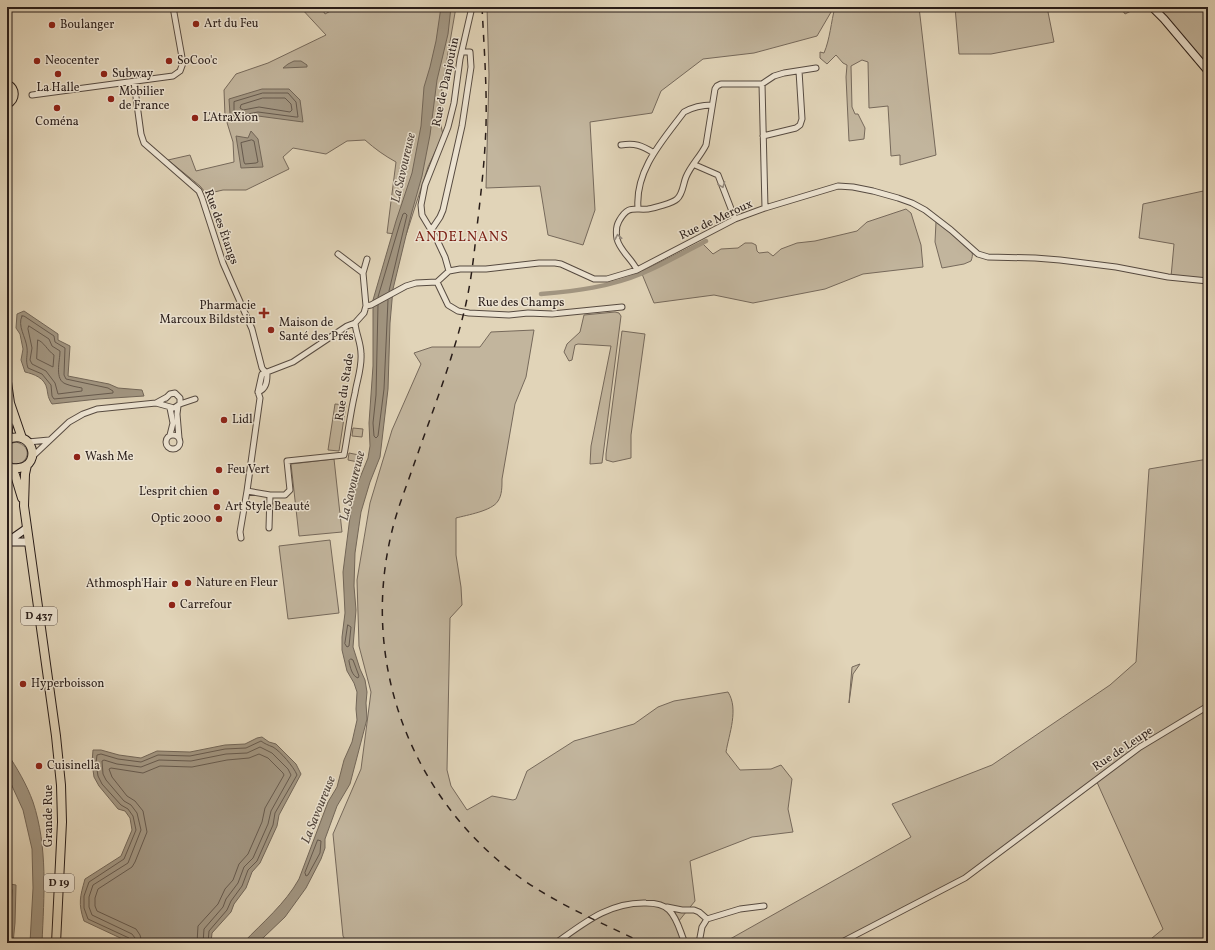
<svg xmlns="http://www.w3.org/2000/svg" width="1215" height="950" font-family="Vollkorn,serif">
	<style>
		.green { fill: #c2b59d; stroke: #76695b }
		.water { fill: #a29682; stroke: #726658 }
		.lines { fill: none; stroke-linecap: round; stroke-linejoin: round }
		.shore { stroke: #665a4e; stroke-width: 1 }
		.canal { stroke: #a29682; stroke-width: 4.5 }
		.street-casing { stroke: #574b41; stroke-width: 7 }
		.secondary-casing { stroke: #291d19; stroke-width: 9 }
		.primary-casing { stroke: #291d19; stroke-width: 10 }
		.street { stroke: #ece3d1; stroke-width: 5 }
		.secondary { stroke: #ece3d1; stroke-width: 7 }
		.primary { stroke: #e1d4b8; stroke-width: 8 }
		.rail { stroke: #291d19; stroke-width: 1.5; stroke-dasharray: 7 7; stroke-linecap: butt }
		.oneway { stroke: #948a7e }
		.poi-dot { fill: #8f2418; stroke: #ece3d1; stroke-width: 1.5 }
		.labels { text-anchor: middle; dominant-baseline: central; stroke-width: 3; stroke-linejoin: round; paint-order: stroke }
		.shield { fill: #ece3d1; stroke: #645850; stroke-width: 1 }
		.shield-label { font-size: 11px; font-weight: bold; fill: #291d19 }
		.poi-label { font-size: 12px; fill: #291d19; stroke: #ece3d1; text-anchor: start }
		.street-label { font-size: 12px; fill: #291d19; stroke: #ece3d1 }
		.water-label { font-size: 13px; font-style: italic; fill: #53473e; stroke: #ece3d1 }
		.quarter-label { font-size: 14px; letter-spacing: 1px; fill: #7a1f14; stroke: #ece3d1 }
	</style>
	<rect width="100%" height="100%" fill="#e1d4b8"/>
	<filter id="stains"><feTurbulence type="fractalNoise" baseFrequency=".005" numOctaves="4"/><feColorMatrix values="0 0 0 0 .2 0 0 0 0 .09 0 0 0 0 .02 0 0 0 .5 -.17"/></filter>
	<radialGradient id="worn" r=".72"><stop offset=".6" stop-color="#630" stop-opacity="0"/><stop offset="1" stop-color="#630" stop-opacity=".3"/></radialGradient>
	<path class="green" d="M300,7H321L325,14L338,7H456L442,88L440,121L443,135L428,167L406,235L387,233L396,162C385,156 375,149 365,140L347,141L326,154L293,148L283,157L289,169L246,190H223L210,193L205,192L200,186L168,160L190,155L196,171L234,162L233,142L225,116L224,90L236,74L268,63L326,35Z
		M487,7H834L817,36L754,53L703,59L661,91L652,113L590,122L595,210L583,245L548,235L540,186L486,188L489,75Z
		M835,7H919L936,155L900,165V155L891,156L888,106L869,108L868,62L862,60L851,66L852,107L855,114H858L865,128L864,139L849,141L846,77L847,65L843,63L836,55L827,64L820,58V52L824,53C830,39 831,22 835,7Z
		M955,7H1047L1054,42L991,54H959Z
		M1120,7H1139L1125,14Z
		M1149,7H1208V72Z
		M1208,190V279L1171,277L1174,244L1139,238L1143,204Z
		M906,209L911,213L921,245L923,267L863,274L825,289L753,303L714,295L654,303L642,274L643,271L697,244H703L713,254L721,249L738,248L745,243H752L756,245L757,251L759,253L768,252L773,256L781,249L797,243L815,241L857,231L867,222Z
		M936,222C945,228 967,242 972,252C973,255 972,258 971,261L964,264L942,268L935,242Z
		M615,312L619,313L621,316L602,463L590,464L591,446L611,346L578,344L575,345L572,360L569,361L564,352L567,344L580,332L584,315Z
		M534,330L526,377L515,404L502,479C502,487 502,495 498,501C492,511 467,515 456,518V555L461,587L462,605L450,618L447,770L451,786L467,810L492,796L513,800L516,799L527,771L574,741L634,724L658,707L674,701L728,692C739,709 729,734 726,752L740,770L771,769L781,765L792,779L788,809L793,832L752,837L690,861L695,901L678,922L684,943H347L343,936L333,834L361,769L371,692L359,646L357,580L370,503L392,430L421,364L414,353L432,347H480L491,332Z
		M622,331L645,334L631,435V458L613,462L606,460V454Z
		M335,404L346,405L339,451L328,450Z
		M353,428L363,429L362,437L352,436Z
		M16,442C39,448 22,474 7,460C7,449 4,445 16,442Z
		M349,453L359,455L358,462L348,460Z
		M334,459L342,532L299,536L291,464Z
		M1208,459V943H1146L1163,929L1096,780L969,877L844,943H723L911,837L892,804L992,765L1110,685L1136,662L1149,469Z
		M330,540L339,613L288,619L279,546Z
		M860,664L853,674L849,703L852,667Z"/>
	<path class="water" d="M441,7H451L448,34L437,80L430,135L422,176L411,215L393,289L390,323L388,389L380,457L370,482L361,512L355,553L354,586L356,610L353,647L360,669L365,680L367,692L366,703L367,719L350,784L337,806L325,839V848L321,859L306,888L285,917L264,937L257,943H243C263,922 285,904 299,879L328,802L337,787L344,760L352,742L357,720L356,709L357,692L354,683L347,671L342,650V637L345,613L343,572L351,509L355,490L368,458L370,446L369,423L373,366V300L396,221L412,173L421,126L424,87L430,67L436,41Z
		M294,61H301L307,65V67L283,68L288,64Z
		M262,89H289L300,100L303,122L258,116L242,119L230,114L229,99Z
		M251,131L258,139L263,167L241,168L236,136L248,138Z
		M24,311L58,334V340L70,346L68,376L109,384L118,388L142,390L144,396L98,399L52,404C48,398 48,395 47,389C45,378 34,374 25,372L21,360L23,349L20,334L16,328L17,314Z
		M262,737L269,742L276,744L296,764L301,774L279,815L277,826L260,863L252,872L246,888L234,904L231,912L212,933L211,943H131L84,921C78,903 80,897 85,879L121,856L132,830L130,818L125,811L118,809L99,786L94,777L92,763L93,750H101L119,755L141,758L157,751L190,752L225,745L245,744L257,738Z
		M7,753C17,768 27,785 33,802C48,847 44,896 42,943H30L33,888L32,849L23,810L7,775Z
		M10,884L16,885L15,923L13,943H7V885Z"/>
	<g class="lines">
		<path class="shore" d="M263,93H288L296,102L298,117H296L258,112L242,115L234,111V102Z
			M263,98H285L291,104L292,110L290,112L259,107L243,110L240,108L241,105Z
			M252,140L254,141L258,162L256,163L245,164L244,162L241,143Z
			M378,297L400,223L403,214L405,213L407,215L389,291
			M378,305L376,395L373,423L374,436L376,438L378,436L384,389L388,300
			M22,316H24L54,336L55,342L65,348L64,375L66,379L108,388L113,391V393L54,399L52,396L51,385L42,374L28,368C25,359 28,356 27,348C26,337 17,326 22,316Z
			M29,326L49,339L52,346L60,351C60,361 54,380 66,384C71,386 77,387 82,388V391L58,394L55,383L46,371L32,364L30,360L32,348L28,329Z
			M38,340C44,342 47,350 54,355L53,367L37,359Z
			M348,625L351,627L349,646L347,647L345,644Z
			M351,659L353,660L359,676L358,678C352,676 350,667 349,661Z
			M318,840L321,841L320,853L308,875L306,876L305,873Z
			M7,888H11L12,890L9,943
			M131,943L129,938L88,919L84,908V896L89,882L124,859L136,830L133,816L128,809L121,805L102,784L98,776L96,763L97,755L101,754L118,759L141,762L158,755L190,756L225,749L246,748L261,741C265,744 268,745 273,747C280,751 294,767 297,775L275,813L273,825L257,861L248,870L242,886L231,901L227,910L209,931L208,943
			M136,943L135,938L132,934L92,915L89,907V897L93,885L128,863L141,830L137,813L131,805L124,801L106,780L103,774L102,761L104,760L117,764L141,767L159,760L191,761L226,754L247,753L260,747L272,753L288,769L291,775L271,811L268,824L253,858L244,867L238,883L226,899L223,907L204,929L203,943
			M142,943L140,935L136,929L97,911L95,906V898L98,889L132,867L135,862L147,832L143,811L135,801L127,796L112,777L109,769L111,768L143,773L160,766L192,767L227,760L249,758L259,754L268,758L283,773L284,775L265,808L262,822L248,854L239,864L233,880L225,889L218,904L198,926L197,943"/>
		<path class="canal" d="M541,294C576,291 610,287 643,273C664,264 685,252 706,241"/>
		<g class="street-casing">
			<path id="street" d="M134,82L141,134L144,143L199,191L202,198L223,263L252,329L262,368L267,374C267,382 266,389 258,392
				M762,84L765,208
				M32,95L173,76L180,71L183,63L173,7
				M763,136L796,128L800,125L802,119L799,71
				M621,145C635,143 641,145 654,153
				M695,165L718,175L735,219
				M638,208C635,170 663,140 684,112C693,107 702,105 712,105
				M432,229L440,217L443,210L462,126L471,67L470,52H462
				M338,254L363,273
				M637,270C632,259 620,251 617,239C616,233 616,226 619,221C628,205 633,210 648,209C654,208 673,203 677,199C683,194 683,184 686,177C691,165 700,157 706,145L715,89L717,86L721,84H762L774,76L784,73L816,68
				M449,271L445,257L437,240L422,215L421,205L425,185L448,127L454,103L460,59L472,7
				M437,282L448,305L458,311L469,313L509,315L528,313L552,314L622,307
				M366,306L371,305L406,286L416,283L437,282L449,271L460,269H486L539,263H555L561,264L594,279H607L637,270L735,219L765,208L838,186L853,187L873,191L898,198L912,203L925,210L951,230L978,254L988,257L1035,258L1060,260L1116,267L1168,277L1208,281
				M258,392L262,374L293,362L347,326L355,323L364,313L366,306L363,273L367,259
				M258,392L260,398L247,491L270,495L269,528
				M166,398L170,394L175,393L180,398V404
				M156,403L174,408L180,404L195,399
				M178,406L177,414L179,438
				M170,408L173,423L170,435
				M166 442a7 7 0 1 1 14 0a7 7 0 1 1-14 0Z
				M28,442L49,440
				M32,457L69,422L83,414L97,409L156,403L167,397
				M270,495H285L290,490L287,461L344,455C348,434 350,414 355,393C357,380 362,368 361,354C361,343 356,334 355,323
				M241,538L240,532L247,491
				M667,907L682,910H694L699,912L707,919
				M556,943C584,923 609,902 646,903C654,903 663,904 669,910C678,919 680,932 685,943
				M699,943L702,927L707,919L740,909L764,906
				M840,943L965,878L1140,747L1208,706"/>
		</g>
		<g class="secondary-casing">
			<path id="secondary" d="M1152,7L1164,19L1208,71
				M7,542L27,528
				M7,542H29"/>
		</g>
		<g class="primary-casing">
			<path id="primary" d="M7,84C16,89 16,99 7,104
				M7,382L10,403L22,438
				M7,440C32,427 43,465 19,468C14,469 10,468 7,465
				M7,440L10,409
				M27,465L25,474L24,506L56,736L61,785L62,822L56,943
				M10,467L15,475L22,498"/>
		</g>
		<use href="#street" class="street"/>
		<use href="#secondary" class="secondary"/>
		<use href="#primary" class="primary"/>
		<path class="rail" d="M482,7C484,46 487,86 486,125C485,159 481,193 477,227C474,255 471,284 464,312C451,365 430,418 412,470C405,490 397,510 392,531C360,660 409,794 515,874C554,903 600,922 643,943"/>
	</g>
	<defs><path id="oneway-chevron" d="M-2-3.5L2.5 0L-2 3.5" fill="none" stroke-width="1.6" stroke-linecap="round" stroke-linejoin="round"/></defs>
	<g class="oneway">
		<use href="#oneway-chevron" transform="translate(722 185) rotate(69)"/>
		<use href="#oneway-chevron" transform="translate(618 237) rotate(-101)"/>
	</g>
	<g class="poi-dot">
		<circle cx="196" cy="24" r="4"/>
		<circle cx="52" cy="25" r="4"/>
		<circle cx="37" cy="61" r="4"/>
		<circle cx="169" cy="61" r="4"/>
		<circle cx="58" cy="74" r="4"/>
		<circle cx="104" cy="74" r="4"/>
		<circle cx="111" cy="99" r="4"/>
		<circle cx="57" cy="108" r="4"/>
		<circle cx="195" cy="118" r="4"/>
		<path d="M262 307h4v4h4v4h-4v4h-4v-4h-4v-4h4z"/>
		<circle cx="271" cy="330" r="4"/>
		<circle cx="224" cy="420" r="4"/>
		<circle cx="77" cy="457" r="4"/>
		<circle cx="219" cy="470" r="4"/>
		<circle cx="216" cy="492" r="4"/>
		<circle cx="217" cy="507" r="4"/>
		<circle cx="219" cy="519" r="4"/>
		<circle cx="188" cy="583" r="4"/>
		<circle cx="175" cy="584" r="4"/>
		<circle cx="172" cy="605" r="4"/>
		<circle cx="23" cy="684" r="4"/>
		<circle cx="39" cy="766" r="4"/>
	</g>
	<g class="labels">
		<g class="shield">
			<rect x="21" y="607" width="36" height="18" rx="3"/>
			<rect x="44" y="874" width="30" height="18" rx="3"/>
		</g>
		<g class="shield-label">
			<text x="39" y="616">D 437</text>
			<text x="59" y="883">D 19</text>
		</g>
		<g class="poi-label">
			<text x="204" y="24">Art du Feu</text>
			<text x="60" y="25">Boulanger</text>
			<text x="45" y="61">Neocenter</text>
			<text x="177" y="61">SoCoo'c</text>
			<text x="112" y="74">Subway</text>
			<text x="58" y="88" text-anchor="middle">La Halle</text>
			<text x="119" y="92">Mobilier<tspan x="119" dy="14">de France</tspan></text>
			<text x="203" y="118">L'AtraXion</text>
			<text x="57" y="122" text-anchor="middle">Coména</text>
			<text x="256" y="306" text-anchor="end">Pharmacie<tspan x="256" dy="14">Marcoux Bildstein</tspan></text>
			<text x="279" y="323">Maison de<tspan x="279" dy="14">Santé des Prés</tspan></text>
			<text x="232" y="420">Lidl</text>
			<text x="85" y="457">Wash Me</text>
			<text x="227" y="470">Feu Vert</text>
			<text x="208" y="492" text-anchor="end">L'esprit chien</text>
			<text x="225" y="507">Art Style Beauté</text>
			<text x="211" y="519" text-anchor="end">Optic 2000</text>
			<text x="196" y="583">Nature en Fleur</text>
			<text x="167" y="584" text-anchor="end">Athmosph'Hair</text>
			<text x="180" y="605">Carrefour</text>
			<text x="31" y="684">Hyperboisson</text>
			<text x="47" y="766">Cuisinella</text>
		</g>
		<g class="street-label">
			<text transform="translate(446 82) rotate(-78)">Rue de Danjoutin</text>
			<text transform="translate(716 220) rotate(-25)">Rue de Meroux</text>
			<text transform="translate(221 227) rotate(70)">Rue des Étangs</text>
			<text x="521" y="303">Rue des Champs</text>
			<text transform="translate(345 387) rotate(-81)">Rue du Stade</text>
			<text transform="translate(1123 749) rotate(-34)">Rue de Leupe</text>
			<text transform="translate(49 816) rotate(-90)">Grande Rue</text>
		</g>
		<g class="water-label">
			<text transform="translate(404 168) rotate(-77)">La Savoureuse</text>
			<text transform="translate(353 486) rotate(-76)">La Savoureuse</text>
			<text transform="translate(319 810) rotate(-68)">La Savoureuse</text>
		</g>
		<g class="quarter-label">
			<text x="462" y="237">ANDELNANS</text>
		</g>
	</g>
	<rect width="1215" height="950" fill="none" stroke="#e1d4b8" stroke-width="24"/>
	<rect x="8" y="8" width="1199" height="934" fill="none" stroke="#291d19" stroke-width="2"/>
	<rect x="12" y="12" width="1191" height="926" fill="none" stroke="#291d19"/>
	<rect width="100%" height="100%" filter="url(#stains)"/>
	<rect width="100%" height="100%" fill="url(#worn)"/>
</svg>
